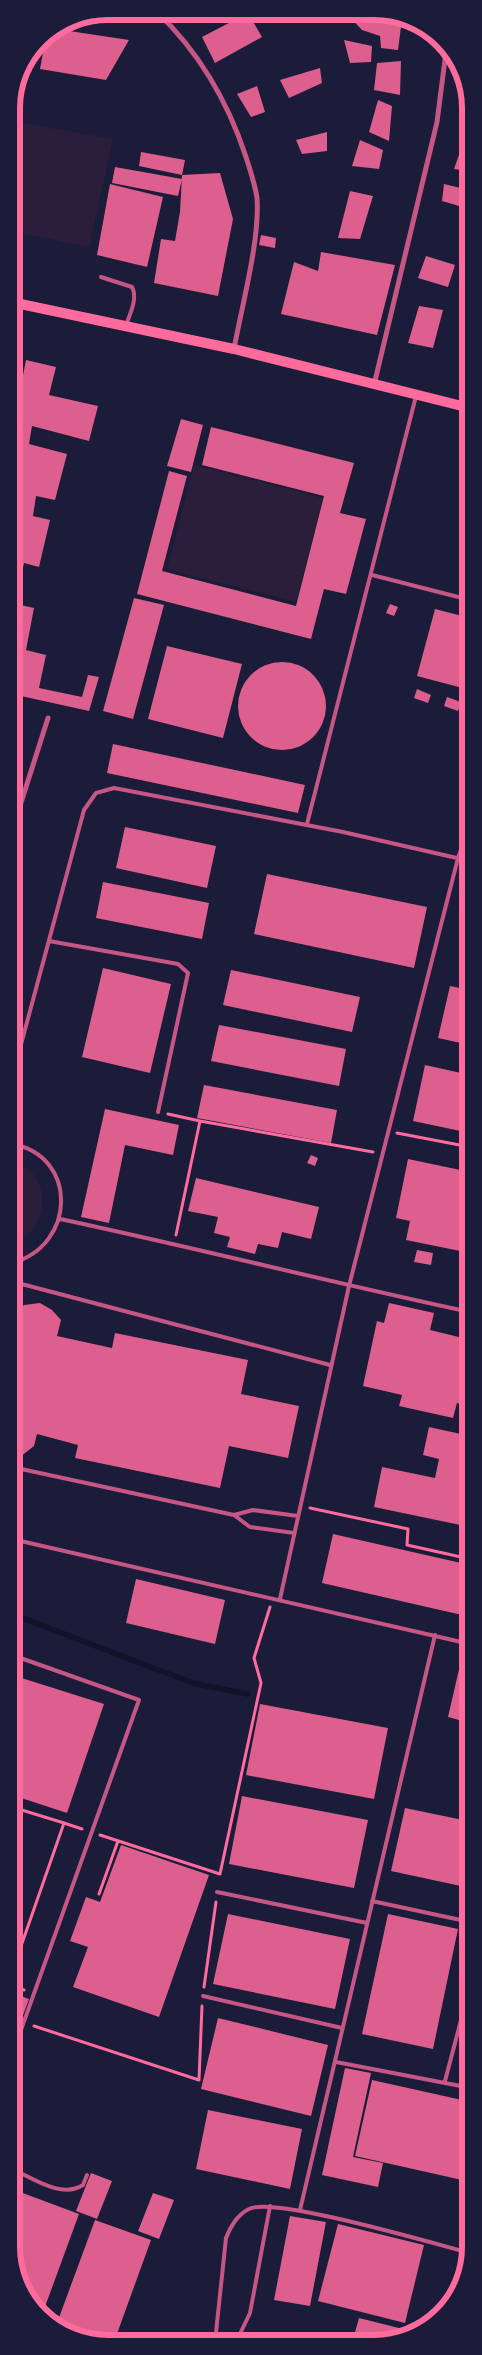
<svg xmlns="http://www.w3.org/2000/svg" width="482" height="2355" font-family="Quicksand,sans-serif">
	<style>
		.green { fill: #2a1e3b }
		.lines { fill: none; stroke-linecap: round; stroke-linejoin: round }
		.stream { stroke: #12122b; stroke-width: 5.5 }
		.building { fill: #dd5f8e }
		.path { stroke: #ff6b9d; stroke-width: 3 }
		.service { stroke: #c65784; stroke-width: 4 }
		.minor { stroke: #c65784; stroke-width: 5 }
		.secondary { stroke: #ff6b9d; stroke-width: 10 }
		.rim { fill: none; stroke: #ff6b9d; stroke-width: 6 }
	</style>
	<rect width="100%" height="100%" fill="#1b1b3a"/>
	<path class="green" d="M11,121L113,139L89,247L11,231Z
		M194,465L323,498L296,602L167,569Z
		M12,1161C54,1172 51,1231 12,1243Z
		M470,2020L471,2070L460,2068Z"/>
	<g class="lines">
		<path class="stream" d="M12,1614L177,1677L196,1684L248,1694"/>
	</g>
	<path class="building" d="M248,13L262,37L215,63L202,37Z
		M317,14H337L335,20Z
		M347,14H383L389,18L402,19L398,50L381,48L380,36L362,30Z
		M56,29L129,40L106,80L40,69L46,36Z
		M344,40L372,46L371,62L350,63Z
		M401,61L400,95L374,90L377,63Z
		M320,68L322,83L289,98L280,80Z
		M257,86L265,112L251,117L237,94Z
		M378,100L392,106L389,141L369,132Z
		M466,113L470,114V132L462,130Z
		M327,132V151L302,154L296,140Z
		M360,140L383,150L379,169L352,166Z
		M141,152L185,160L182,175L139,166Z
		M460,152L470,154V171L454,169Z
		M115,167L182,179L178,196L112,183Z
		M220,173L233,219L218,296L154,283L161,239L175,241L180,212L182,175Z
		M110,184L163,197L147,267L97,255Z
		M444,184L469,190L466,208L442,201Z
		M350,191L373,196L360,239L338,238Z
		M261,235L276,238L275,248L259,245Z
		M321,252L395,265L377,335L281,314L294,262L318,271Z
		M426,256L455,265L448,287L418,278Z
		M419,306L443,310L433,348L408,343Z
		M470,308V343L460,340Z
		M26,360L56,367L49,395L98,406L89,441L32,426L29,444L67,454L55,500L36,496L33,516L50,520L39,567L24,563L17,594L12,593V372L23,375Z
		M181,419L203,425L191,472L167,466Z
		M211,427L354,463L340,513L366,519L346,594L324,589L311,639L137,594L169,471L187,476L162,571L296,606L324,496L202,465Z
		M134,598L164,605L133,719L103,711Z
		M12,603L34,608L26,650L46,655L39,688L82,697L88,675L99,677L89,711L12,694Z
		M390,604L398,607L394,616L386,613Z
		M435,609L470,618V690L417,676Z
		M167,646L242,664L223,738L148,719Z
		M238 706a44 44 0 1 1 88 0a44 44 0 1 1-88 0Z
		M417,689L431,695L428,703L414,698Z
		M447,697L461,702L458,711L444,706Z
		M113,744L305,785L298,813L107,773Z
		M125,827L216,846L207,888L116,868Z
		M267,874L427,907L414,968L254,934Z
		M103,882L209,903L202,939L96,918Z
		M468,905L470,906V953L459,951Z
		M103,968L171,984L150,1073L82,1057Z
		M231,970L360,997L352,1032L223,1005Z
		M450,986L470,990V1045L438,1038Z
		M219,1025L346,1049L339,1086L211,1061Z
		M425,1065L470,1075V1133L413,1121Z
		M204,1085L337,1110L331,1143L197,1118Z
		M105,1109L179,1125L173,1155L125,1145L109,1223L81,1217Z
		M311,1155L318,1158L315,1166L307,1163Z
		M408,1159L470,1172V1253L406,1240L410,1221L396,1218Z
		M196,1178L319,1207L311,1239L282,1232L278,1248L258,1244L255,1254L227,1247L230,1237L214,1233L218,1217L188,1211Z
		M417,1250L433,1253L431,1265L414,1262Z
		M40,1303L52,1310L61,1320L57,1336L112,1348L115,1333L248,1360L241,1394L299,1406L288,1458L229,1446L220,1488L75,1458L78,1445L37,1434L34,1446L20,1457H12V1329L15,1313L24,1305Z
		M389,1303L434,1313L430,1330L467,1339L470,1327V1420L463,1419L466,1405L457,1403L453,1418L399,1406L402,1395L363,1386L377,1321L384,1323Z
		M429,1427L470,1436V1467L465,1465L461,1485L470,1487V1527L374,1507L382,1467L435,1478L439,1459L423,1455Z
		M333,1534L470,1565V1580L462,1615L322,1583Z
		M136,1579L225,1600L215,1644L126,1623Z
		M460,1665L470,1668V1723L448,1717Z
		M12,1675L104,1704L67,1813L12,1795Z
		M260,1704L388,1728L374,1799L246,1775Z
		M470,1791V1888L391,1871L405,1808L463,1820Z
		M242,1796L368,1820L354,1888L229,1864Z
		M121,1845L209,1875L159,2017L73,1987L88,1947L70,1941L86,1897L100,1902Z
		M228,1914L350,1939L335,2009L213,1984Z
		M388,1914L458,1929L433,2049L362,2034Z
		M12,1993L29,1999L12,2045Z
		M218,2018L328,2045L311,2116L201,2089Z
		M345,2068L371,2073L353,2157L383,2163L378,2187L322,2175Z
		M372,2080L471,2102V2182L355,2156Z
		M208,2110L302,2129L290,2189L196,2169Z
		M91,2173L112,2181L97,2219L76,2211Z
		M12,2189L79,2214L42,2315L36,2311L12,2259Z
		M153,2193L174,2200L159,2239L138,2231Z
		M290,2216L326,2222L310,2306L274,2300Z
		M95,2220L151,2240L114,2342H89L57,2323Z
		M338,2224L424,2245L405,2323L318,2301Z
		M359,2318L411,2331L386,2343H352Z"/>
	<g class="lines">
		<path class="path" d="M168,1114L200,1121L176,1235
			M200,1121L373,1152
			M397,1133L470,1147
			M310,1508L408,1529L407,1545L470,1559
			M12,1807L64,1823L12,1972
			M64,1823L82,1829
			M100,1835L220,1874L261,1683L254,1658L270,1607
			M99,1894L118,1841
			M12,1986L24,1990
			M204,1987L216,1902
			M34,2026L199,2080L202,2006"/>
		<path class="service" d="M101,277L132,287C138,298 130,314 126,325
			M372,575L470,600
			M307,824L416,396
			M49,941L178,964L188,973L158,1112
			M12,1078L84,810L96,793L114,788L343,832L470,861
			M12,1144C79,1156 76,1246 12,1263
			M60,1219C197,1248 333,1283 470,1312
			M12,1272L14,1282L12,1290
			M14,1282L330,1365
			M12,1467L234,1515L250,1527L294,1533
			M234,1515L253,1510L298,1516
			M12,1539L470,1644
			M280,1599L349,1286L458,858L470,824
			M12,1655L139,1700L12,2055
			M217,1892L367,1923
			M372,1901L470,1922
			M203,1996L342,2028
			M336,2062L471,2088
			M445,2081L470,1986
			M12,2169C33,2178 61,2199 83,2185L87,2175
			M300,2210L435,1635
			M215,2342L226,2238C230,2227 238,2214 249,2209C273,2196 435,2244 470,2253
			M227,2342L239,2336L250,2313L270,2206"/>
		<path class="minor" d="M157,12C199,52 228,102 246,157C250,170 255,184 257,198C260,240 242,305 234,349
			M374,385L437,122L447,44
			M12,831L48,718"/>
		<path class="secondary" d="M11,302L234,349L470,408"/>
	</g>
	<path d="M0 0H482V2355H0ZM108 20H374A88 88 0 0 1 462 108V2247A88 88 0 0 1 374 2335H108A88 88 0 0 1 20 2247V108A88 88 0 0 1 108 20Z" fill="#1b1b3a" fill-rule="evenodd"/>
	<path class="rim" d="M108 20H374A88 88 0 0 1 462 108V2247A88 88 0 0 1 374 2335H108A88 88 0 0 1 20 2247V108A88 88 0 0 1 108 20Z"/>
</svg>
